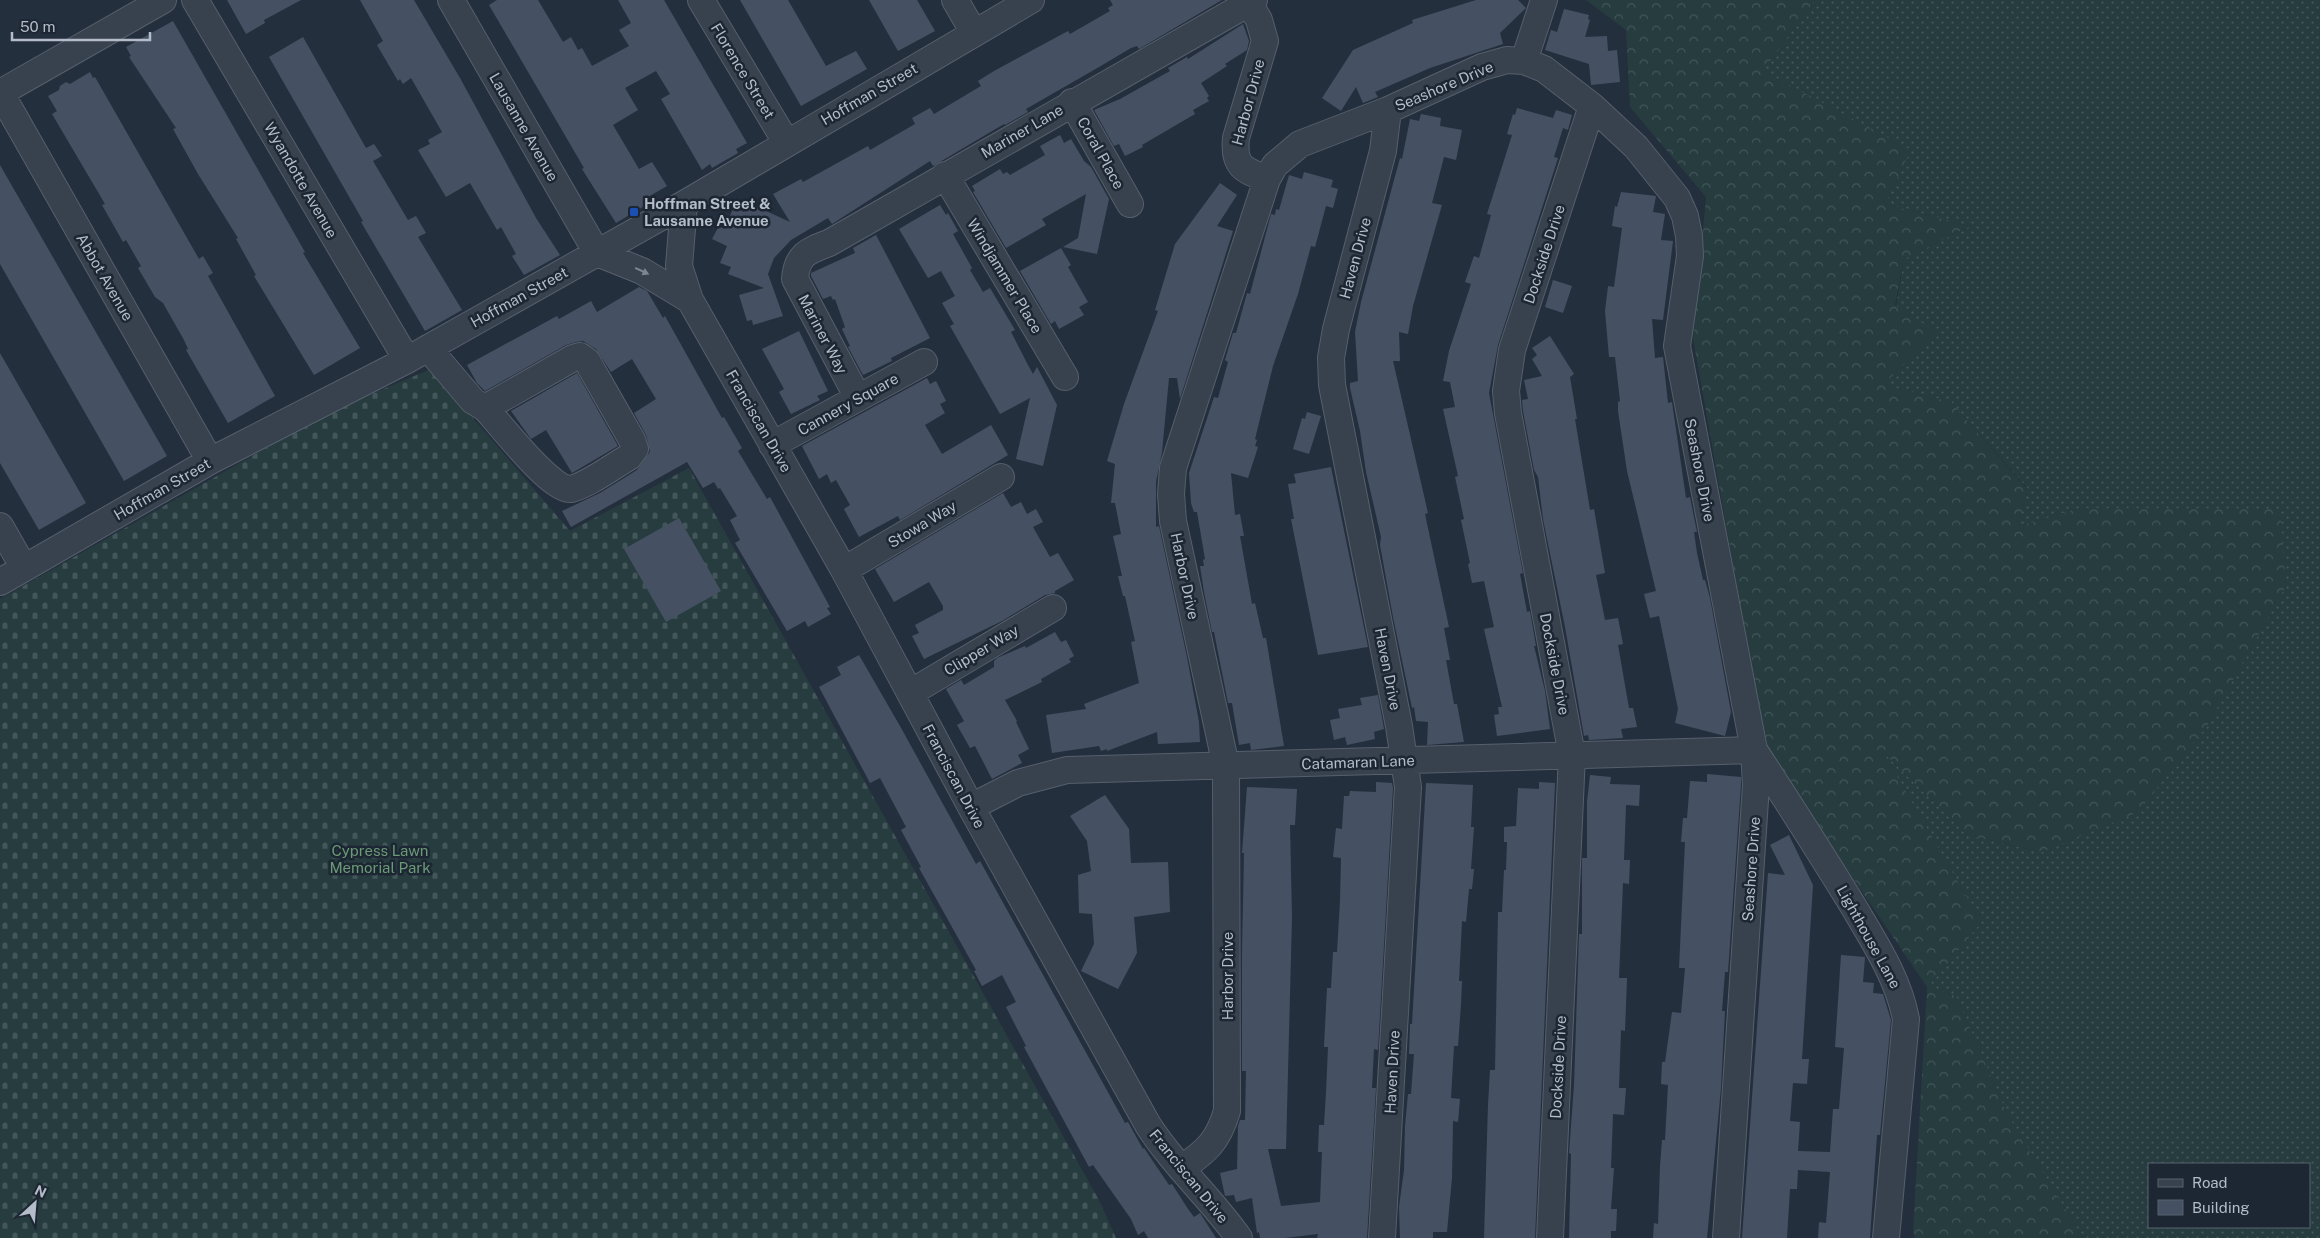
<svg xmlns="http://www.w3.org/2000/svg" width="2320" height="1238" font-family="'Public Sans',sans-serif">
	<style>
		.grass { fill: url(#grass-dots); fill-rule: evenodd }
		.forest { fill: url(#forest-crowns) }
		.cemetery { fill: url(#cemetery-stones) }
		.building { fill: #455162 }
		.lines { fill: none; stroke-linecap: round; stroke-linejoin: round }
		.minor-casing { stroke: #565f6c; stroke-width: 28 }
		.minor { stroke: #38414e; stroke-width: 26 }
		.oneway { fill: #7c8592 }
		.transit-dot { fill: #1a4fb4; stroke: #1d2633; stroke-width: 2 }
		.labels { text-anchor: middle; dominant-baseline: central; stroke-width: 5; stroke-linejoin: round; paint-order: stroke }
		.street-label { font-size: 15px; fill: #b4bcc9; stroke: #1d2633 }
		.poi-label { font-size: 15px; font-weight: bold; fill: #b4bcc9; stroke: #1d2633; text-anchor: start }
		.park-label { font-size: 15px; fill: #6b9a76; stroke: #1d2633 }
	</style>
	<defs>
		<pattern id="grass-dots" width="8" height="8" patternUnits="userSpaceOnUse" patternTransform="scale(1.25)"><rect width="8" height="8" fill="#263c3f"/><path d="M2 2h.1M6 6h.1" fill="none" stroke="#435659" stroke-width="1.8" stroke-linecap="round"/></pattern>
		<pattern id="forest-crowns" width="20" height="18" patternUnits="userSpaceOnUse" patternTransform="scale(1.25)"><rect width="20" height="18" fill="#263c3f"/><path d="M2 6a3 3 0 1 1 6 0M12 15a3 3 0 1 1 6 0" fill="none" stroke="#435659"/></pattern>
		<pattern id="cemetery-stones" width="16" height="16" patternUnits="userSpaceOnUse" patternTransform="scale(1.25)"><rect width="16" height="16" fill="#263c3f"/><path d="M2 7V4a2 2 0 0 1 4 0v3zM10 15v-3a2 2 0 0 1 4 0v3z" fill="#435659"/></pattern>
	</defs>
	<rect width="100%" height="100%" fill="#242f3e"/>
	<path class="grass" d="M1815,0H2320V1238H2083L2008,1116L1956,996L1927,987L1981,922L1881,750L1967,835L2042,852L2080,508L2017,527L2028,489L1951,402L1883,385L1904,259L1970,226L1885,204L1762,71ZM2149,1164H2309V1227H2149Z"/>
	<path class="forest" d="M1586,0H1815L1763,71L1911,150L1885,204L1970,226L1904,259L1895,305L1936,332L1883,385L1951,402L2028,490L2017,527L2080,508L2280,509L2286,586L2207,726L2138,812L2042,852L1967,835L1883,752L1981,922L1928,987L1956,996L2008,1116L2083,1238H1915L1913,1233L1927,987L1766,751L1693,338L1706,197L1630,107L1626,30Z"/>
	<path class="cemetery" d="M431,369L570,531L689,468L1099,1200L1116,1238H0V599L333,410Z"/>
	<path class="building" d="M227,0H301L264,20L265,23L246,34Z
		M360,0H414L460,78L536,218L560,255L524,275L512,256L516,254L501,227L497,230L470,183L446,197L418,150L430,144L428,140L442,132L411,78L403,84L400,79L398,81L377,45L383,41Z
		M497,0H538L563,42L571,37L578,50L582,48L592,66L629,46L619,30L631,23L618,0H664L747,143L736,149L738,153L712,168L710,164L702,170L661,99L670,94L656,71L625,88L638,110L613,125L639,169L652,162L667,186L648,197L651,202L616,223L582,169L584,168L489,5Z
		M740,0H788L826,66L856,51L867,69L801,106Z
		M869,0H917L935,31L898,51Z
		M1110,0H1222L1139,49L1137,46L1131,48L1099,67L1026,109L1028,112L1005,125L1004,124L933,166L930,161L832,224L828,218L791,240L774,258L768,274L783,316L753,325L752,320L747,321L739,295L764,288L728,274L731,267L720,263L727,246L712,239L719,226L724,229L734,207L744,212L749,203L790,222L773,194L801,179L803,182L868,146L870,150L915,124L912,118L930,108L934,114L981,86L978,81L994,71L1068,31L1070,34L1110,11L1108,8L1113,5Z
		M1476,0H1518L1526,8L1500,33L1503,44L1430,68L1375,92L1378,97L1363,103L1356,87L1341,111L1322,98L1353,50L1413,23L1412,20Z
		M1564,9L1589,15L1588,19L1590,20L1585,37L1607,36L1608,51L1617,50L1620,82L1591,85L1589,64L1545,50L1551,30L1557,32Z
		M173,21L305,252L303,253L360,348L314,375L254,276L256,275L236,239L238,238L198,174L173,129L176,128L129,57L131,56L126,47Z
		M1243,24L1249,41L1247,50L1225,64L1227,66L1201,83L1209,96L1207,98L1209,101L1193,110L1195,114L1142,145L1143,147L1125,156L1119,144L1114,146L1094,110L1120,99L1170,71L1168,68L1187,57L1188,59Z
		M303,37L366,148L374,144L382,156L373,161L408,220L416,216L426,233L418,237L462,310L425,331L361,222L363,221L269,57Z
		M90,72L93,78L95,77L199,259L203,256L213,273L208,276L275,396L228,423L186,350L188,349L184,340L163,303L155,297L138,268L141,266L126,240L123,242L102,205L105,204L52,114L57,111L48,96L59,90L60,86L66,82L70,84Z
		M1517,108L1553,118L1556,110L1572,115L1568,130L1563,128L1554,157L1558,158L1498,345L1489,393L1523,573L1520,574L1527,612L1530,611L1536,646H1534L1545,691L1550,729L1497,736L1494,715L1499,714L1498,707H1502L1484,629L1494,627L1484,581L1472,583L1468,564L1470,563L1461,520L1464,519L1455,477L1458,476L1443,409L1455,407L1450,382L1443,381L1449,351L1471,284L1465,282L1474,256L1479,258L1491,215L1487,214L1512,135L1507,134L1513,114L1515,115Z
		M1421,114L1441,118L1440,126L1462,130L1456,160L1444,157L1432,203L1442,205L1413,306L1408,334L1399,332L1400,361H1393L1428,513L1425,514L1449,627L1444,628L1450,660H1446L1454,704H1457L1464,742L1427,745L1428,722L1416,721L1414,707L1412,708L1393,617L1380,545L1381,537L1366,472L1360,431L1350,388V383L1358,381L1355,332L1361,302L1400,158L1402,159L1410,119L1419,121Z
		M1060,135L1064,143L1071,139L1084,161L1091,167L1109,199L1097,254L1063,247L1078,238L1086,194L1042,219L1046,225L1006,248L973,192L975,191L972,186L1000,169L1003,174L1007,172L1010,175L1045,155L1040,146Z
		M0,165L167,456L124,481L0,264Z
		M1304,172L1333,180L1331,187L1338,189L1333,208L1326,206L1315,247L1311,246L1298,294L1273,366L1255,439L1257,440L1255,446L1258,447L1248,478L1231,473L1235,515L1240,514L1244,536H1240L1252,604L1255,603L1263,638H1266L1284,746L1251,750L1250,743L1239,745L1232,703H1228L1214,632H1212L1204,592L1200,566H1204L1203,560L1205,559L1197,512H1194L1191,503L1189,473L1214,397L1218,398L1228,362L1225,360L1233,333H1236L1247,293L1250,294L1271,214L1275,215L1276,209L1279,210L1289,175L1302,179Z
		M1220,183L1237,195L1217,226L1233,231L1180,399L1177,378H1169L1162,452L1156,482V527L1159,526L1187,657L1199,722L1200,742L1158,744L1157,732L1107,751V749L1101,751L1099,746L1052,753L1046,715L1086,709L1084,704L1139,683L1131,642L1135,641L1125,596H1123L1118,576H1122L1113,536L1121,534L1115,503H1111L1115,464L1107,461L1124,404L1158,311L1155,310L1175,244Z
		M1621,192L1656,196L1653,212L1665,214L1661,240L1673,241L1663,320L1652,319L1655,358L1663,357L1668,403L1672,402L1686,498L1690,497L1697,532H1694L1697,553L1703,580H1705L1710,598L1731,712L1725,736L1675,723L1678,709L1659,616L1650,618L1644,594L1656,591L1627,471L1618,411V402L1620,401L1615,357H1609L1605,311L1608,286L1614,287L1622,228L1612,226L1615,206L1617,207Z
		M940,205L946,215L948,213L958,231L953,234L972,268L970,270L983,292L990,288L1015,330L1011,332L1028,365L1033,374L1037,367L1057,405L1043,466L1016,459L1030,398L1000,414L950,326L954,324L942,303L955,296L941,271L928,278L899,229Z
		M876,235L930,338L891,358L892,361L863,375L848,347L850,346L842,329L845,327L835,299L833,300L831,296L823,299L811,276V273L855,253L853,248Z
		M1061,248L1071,265L1068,267L1088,302L1079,307L1084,315L1059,329L1055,321L1051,324L1020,271Z
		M1553,280L1572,286L1563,313L1545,307Z
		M639,287L647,291L663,318L665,316L722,418L724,417L742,448L738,451L767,499L770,497L830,607L827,608L831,614L808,627L805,621L787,631L735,543L740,540L730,520L737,516L720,488L718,489L714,482L703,488L687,462L571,527L562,511L600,493L637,470L650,452L646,435L634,413L656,399L632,359L611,372L596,349L583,341L576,342L566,345L485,391L477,383L467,365L557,316L559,319L591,301L597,312Z
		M799,331L828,391L817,396L820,400L791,414L779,392L784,389L762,349Z
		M1550,336L1574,374L1570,377L1577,419H1575L1590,510L1594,509L1605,573L1596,575L1605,620L1618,618L1623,644L1618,645L1629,708H1633L1637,727L1621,729L1623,738L1589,740L1588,735L1584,736L1565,627L1543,519L1538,477L1534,470L1523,411L1522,400L1528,399L1524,380L1542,376L1532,359L1537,355L1532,348Z
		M0,353L86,503L39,530L0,463Z
		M577,373L618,446L572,473L546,430L531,439L511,411Z
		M927,378L930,384L936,381L946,401L940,404L945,413L925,425L942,454L991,425L1008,455L900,520L898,516L859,537L844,509L850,505L836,480L831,483L827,474L819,479L802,446Z
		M1307,412L1321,416L1309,454L1293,449L1302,418L1305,419Z
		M1331,467L1368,647L1318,655L1291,519H1294L1288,484L1296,483L1294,474Z
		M1003,493L1011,507L1021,502L1027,514L1036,509L1043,522L1033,527L1050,557L1058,553L1074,580L1055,591V593L1045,595L1002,621L924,659L912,636L919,633L915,625L943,610V606L929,582L894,602L875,569Z
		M679,518L721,591L666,622L624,549Z
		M1055,632L1061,642L1066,640L1074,656L1069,659L1071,662L1041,679L1042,682L1005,700L1017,721L1016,722L1029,749L1018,755L1022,763L992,779L975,746L970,748L957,725L964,721L946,689L961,680L964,685L994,667V661L997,658L1025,646L1026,648Z
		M859,655L900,726L976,864L980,861L1125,1123L1128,1122L1143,1149L1144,1148L1169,1185L1172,1184L1188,1209L1194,1217L1200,1213L1216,1238H1148L1144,1231L1138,1235L1131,1219L1093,1165L1089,1167L1024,1047L1026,1046L1006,1007L1016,1002L1002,975L982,986L974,971L976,970L919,868L921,867L901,830L906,827L880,778L870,783L819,687L841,675L837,667Z
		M1378,695L1384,729L1374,732L1375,739L1347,745L1345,737L1334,740L1330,720L1340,718L1338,709L1362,705L1360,698Z
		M1707,774L1741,777V785L1728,972H1725L1722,1011H1725L1721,1088L1707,1238H1653L1654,1223L1658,1224L1660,1166L1662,1140H1665L1668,1085L1661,1084L1662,1062H1665L1672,1012L1681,1013L1685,968H1679L1685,842H1681L1683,818H1687L1690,781L1707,782Z
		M1590,775L1611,777L1610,784L1640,785L1639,806L1626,805L1624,860H1630L1629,884L1623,883L1619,978H1627L1625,1031L1621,1030L1619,1088H1626L1624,1115L1613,1114L1611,1168H1614L1611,1209H1617L1616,1231H1611V1238H1569L1571,1154L1569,1153L1574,1085L1579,934H1582V858H1587V802Z
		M1376,782L1392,783L1393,788L1378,1050L1374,1049L1372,1088H1376L1367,1238H1317L1318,1234L1285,1238H1260L1259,1232L1257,1233L1252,1198L1236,1202L1234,1195L1225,1196L1220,1173L1237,1169L1238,1126L1240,1120H1245L1246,1071H1242V952L1244,853H1242L1247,787L1297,789L1295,825H1290L1292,918L1286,1149H1268L1281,1206L1320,1202L1322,1152H1318L1319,1125H1324L1326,1093L1328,1047H1324L1327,988H1331L1333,952H1337L1340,901L1341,858L1333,857L1336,828L1342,829L1344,796H1349L1350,791L1376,792Z
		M1539,782L1555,783L1535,1238H1484L1488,1105L1490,1070H1495L1498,912H1502L1504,870H1506L1507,842H1504V827L1516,826L1518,788L1539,789Z
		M1426,783L1473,785L1471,827H1474L1471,869H1474L1472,889H1469L1466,922L1462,921L1459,981H1462L1461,1004L1458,1046H1454L1451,1098L1460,1099L1458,1122L1453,1121L1452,1178L1447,1232H1433V1238H1400L1399,1207L1404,1170L1405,1126L1408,1094H1411L1414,1054H1409L1410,1024H1412Z
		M1105,795L1129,829L1131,863L1168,862L1170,912L1134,917L1137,953L1118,989L1081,971L1094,944L1092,914L1079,913L1078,875L1091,871L1087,841L1070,816Z
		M1789,835L1813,885L1802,1059H1809L1807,1084L1793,1083L1790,1121L1800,1122L1798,1151L1830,1152L1833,1109H1839L1844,1048L1835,1047L1841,955L1865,957L1863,982L1874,983L1873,993L1883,994L1891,1020L1880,1135H1877L1870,1238H1818L1819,1222L1826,1223L1830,1172L1798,1170L1797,1189H1790L1787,1238H1742L1768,873L1785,875L1770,845Z"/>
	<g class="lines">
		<g class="minor-casing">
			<path id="minor" d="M195,0L407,360
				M451,0L597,253L642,271L690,300
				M701,0L786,142
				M955,0L974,33
				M1524,61L1544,0
				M0,92L210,461
				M0,93L163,0
				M1072,102L1130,204
				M945,175L1065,377
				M1267,179L1275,165L1300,144L1388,110L1482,67L1507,60L1524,61L1544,69L1592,106L1636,147L1677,198L1685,216L1689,236L1690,256L1677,346L1754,750L1756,785L1726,1238
				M684,204L679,266L690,300L844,570L971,807L1148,1125C1174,1166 1211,1198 1239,1238
				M428,348L473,401L485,408C499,423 552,492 571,489C588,485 613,466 629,457L635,449L632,440L587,361L580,356L573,358L485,408
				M858,398L795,279C797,255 807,251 829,243L1254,0
				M772,445L924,362
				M0,526L24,568
				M844,570L1001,477
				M0,582L210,461L407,360L684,204L1031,0
				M910,693L1053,608
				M971,807L1018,783L1067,770L1754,750C1788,802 1822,855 1855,909C1876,945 1898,978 1906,1019L1886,1238
				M1182,1168C1207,1151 1218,1141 1227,1111L1226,766L1173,521L1171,494L1173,468L1267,179C1243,170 1233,166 1236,138L1265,41L1259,20L1249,3
				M1382,1238L1408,787L1399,726L1332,385L1331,358L1336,329L1383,151L1388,110
				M1550,1238L1572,755L1508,413L1506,391L1512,350L1592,106"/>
		</g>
		<use href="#minor" class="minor"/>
	</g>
	<defs><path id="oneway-solid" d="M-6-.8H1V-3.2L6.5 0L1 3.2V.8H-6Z" transform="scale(1.25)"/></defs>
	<use class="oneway" href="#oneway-solid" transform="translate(642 271) rotate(25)"/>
	<rect class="transit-dot" x="629" y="207" width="10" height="10" rx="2.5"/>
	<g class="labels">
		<g class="street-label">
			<text transform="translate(743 71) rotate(59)">Florence Street</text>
			<text transform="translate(1444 86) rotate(-23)">Seashore Drive</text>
			<text transform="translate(869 94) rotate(-30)">Hoffman Street</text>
			<text transform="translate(1248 102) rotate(-75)">Harbor Drive</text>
			<text transform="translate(524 127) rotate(60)">Lausanne Avenue</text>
			<text transform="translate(1022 131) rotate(-30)">Mariner Lane</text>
			<text transform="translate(1101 153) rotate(61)">Coral Place</text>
			<text transform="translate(301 180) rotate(60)">Wyandotte Avenue</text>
			<text transform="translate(1544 254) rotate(-72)">Dockside Drive</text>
			<text transform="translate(1355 258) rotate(-75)">Haven Drive</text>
			<text transform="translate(1005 276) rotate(59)">Windjammer Place</text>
			<text transform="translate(105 277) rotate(60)">Abbot Avenue</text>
			<text transform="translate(519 297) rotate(-29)">Hoffman Street</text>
			<text transform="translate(823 334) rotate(62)">Mariner Way</text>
			<text transform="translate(848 404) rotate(-29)">Cannery Square</text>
			<text transform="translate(759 421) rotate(60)">Franciscan Drive</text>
			<text transform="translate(1700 470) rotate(79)">Seashore Drive</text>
			<text transform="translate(162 489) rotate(-30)">Hoffman Street</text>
			<text transform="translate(922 524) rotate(-31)">Stowa Way</text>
			<text transform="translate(1185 576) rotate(78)">Harbor Drive</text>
			<text transform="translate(981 650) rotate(-31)">Clipper Way</text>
			<text transform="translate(1555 664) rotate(79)">Dockside Drive</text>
			<text transform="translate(1388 669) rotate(79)">Haven Drive</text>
			<text transform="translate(1358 762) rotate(-2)">Catamaran Lane</text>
			<text transform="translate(954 776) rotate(62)">Franciscan Drive</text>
			<text transform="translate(1751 869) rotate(-86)">Seashore Drive</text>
			<text transform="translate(1869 937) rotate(61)">Lighthouse Lane</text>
			<text transform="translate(1227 976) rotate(-90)">Harbor Drive</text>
			<text transform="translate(1558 1067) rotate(-87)">Dockside Drive</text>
			<text transform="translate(1392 1072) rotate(-87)">Haven Drive</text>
			<text transform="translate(1189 1176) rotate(51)">Franciscan Drive</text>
		</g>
		<g class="poi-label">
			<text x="644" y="203">Hoffman Street &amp;<tspan x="644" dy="17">Lausanne Avenue</tspan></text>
		</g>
		<g class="park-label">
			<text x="380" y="850">Cypress Lawn<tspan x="380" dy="17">Memorial Park</tspan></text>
		</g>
	</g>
	<rect x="2148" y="1163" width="162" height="65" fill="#1d2633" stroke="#59626f"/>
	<rect x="2158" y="1179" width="25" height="8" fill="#38414e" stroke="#59626f"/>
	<text x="2192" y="1188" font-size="15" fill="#b4bcc9">Road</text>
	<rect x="2158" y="1200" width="25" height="15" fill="#455162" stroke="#59626f"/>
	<text x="2192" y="1213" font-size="15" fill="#b4bcc9">Building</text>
	<g transform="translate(35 1203) rotate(26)" stroke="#1d2633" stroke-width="4" paint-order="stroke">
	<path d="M0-4L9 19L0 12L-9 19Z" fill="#b4bcc9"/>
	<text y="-8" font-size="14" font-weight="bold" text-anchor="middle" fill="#b4bcc9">N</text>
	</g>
	<path d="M12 32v8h138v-8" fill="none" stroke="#b4bcc9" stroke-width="2.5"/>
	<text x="20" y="32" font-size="15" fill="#b4bcc9" stroke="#1d2633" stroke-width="4" paint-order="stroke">50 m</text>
</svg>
